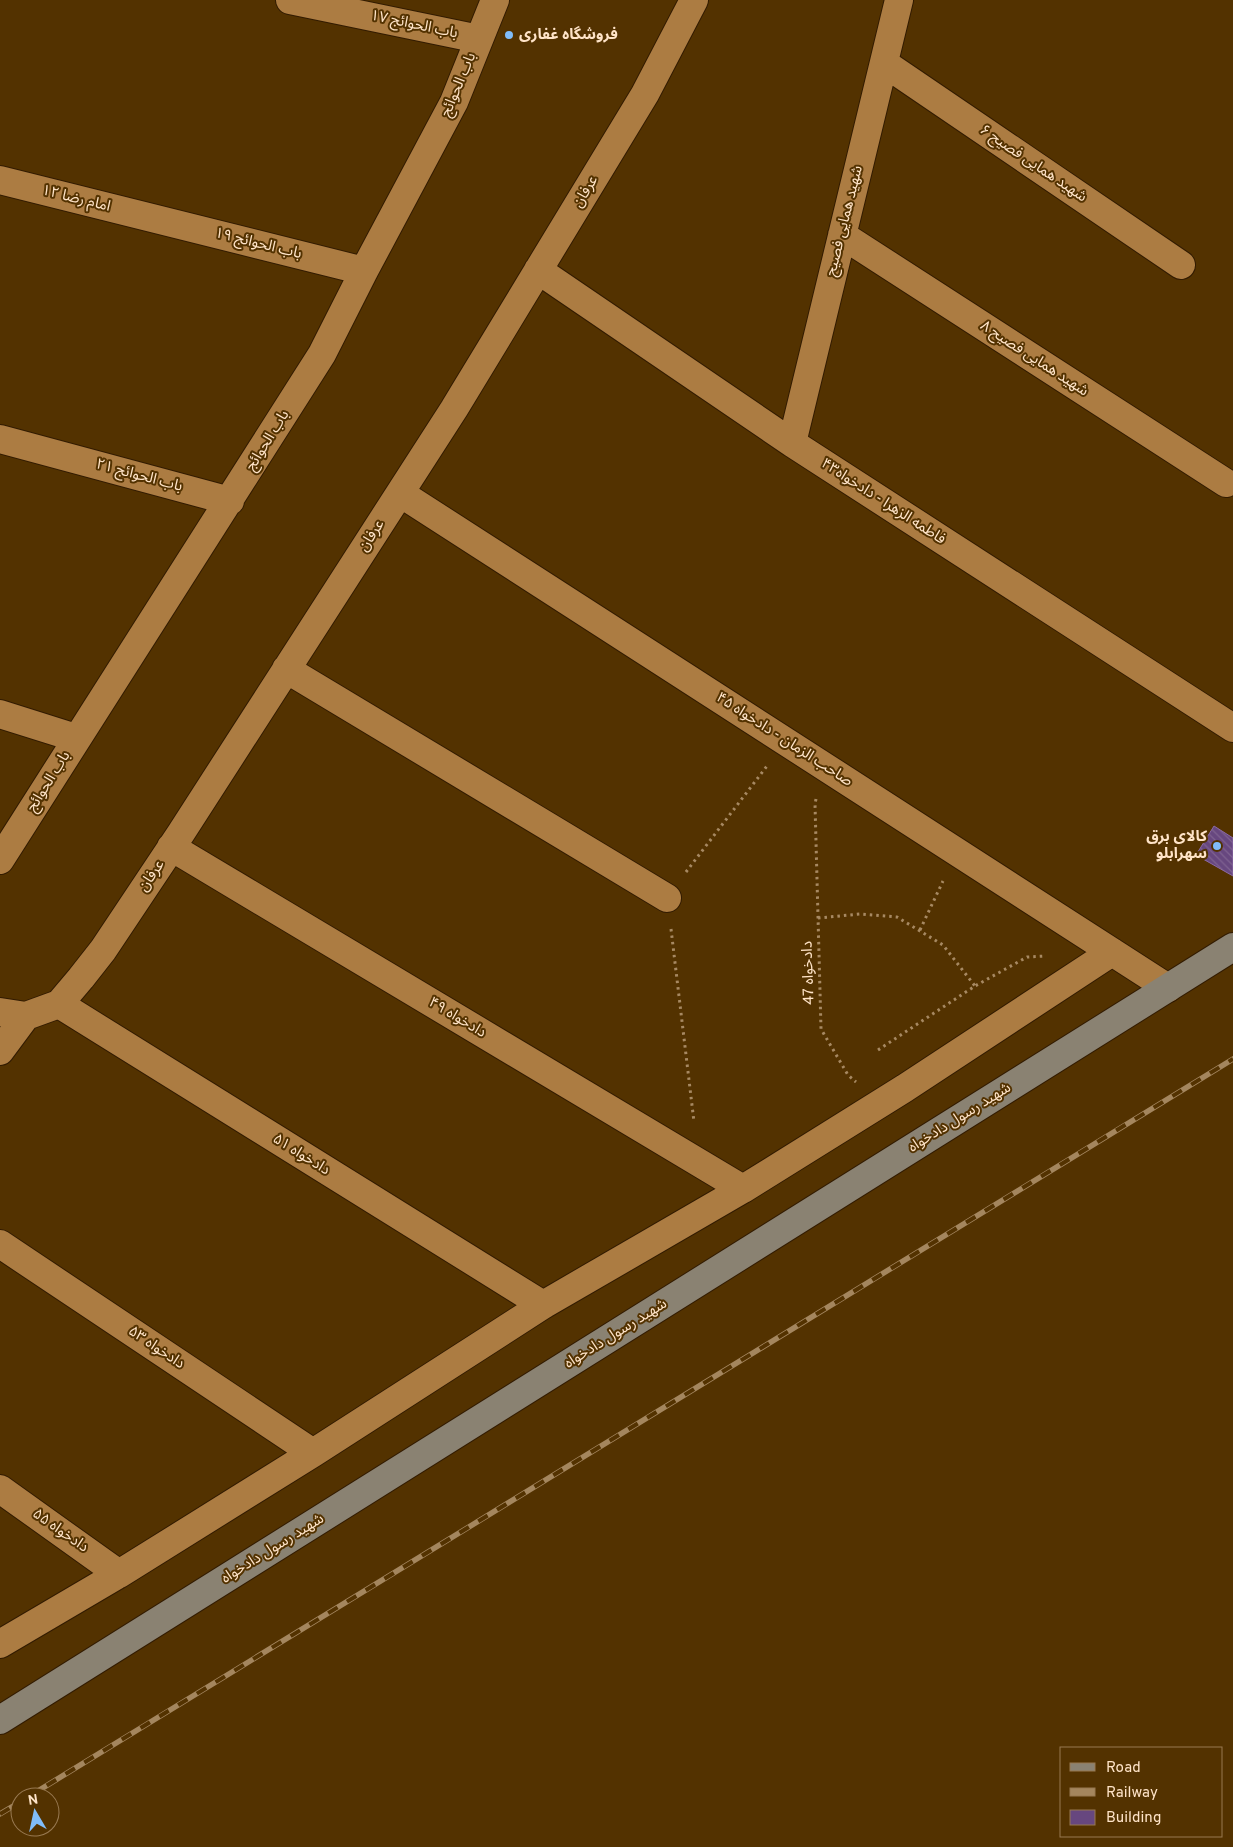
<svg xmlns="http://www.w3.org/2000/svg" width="1233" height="1847" font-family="Overpass,'Noto Sans Arabic',sans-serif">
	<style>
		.building { fill: url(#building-back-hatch); stroke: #8a69a4 }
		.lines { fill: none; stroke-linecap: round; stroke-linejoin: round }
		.street-casing { stroke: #321b00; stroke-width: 30 }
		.secondary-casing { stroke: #321b00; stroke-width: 30 }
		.path { stroke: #a78962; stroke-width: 3; stroke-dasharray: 2.5 4; stroke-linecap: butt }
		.street { stroke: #ac7c42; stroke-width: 28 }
		.secondary { stroke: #8a8272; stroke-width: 28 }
		.rail-casing { stroke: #a4865e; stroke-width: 5.5 }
		.rail { stroke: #533200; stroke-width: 4; stroke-dasharray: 11; stroke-linecap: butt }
		.poi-dot { fill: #80bdfa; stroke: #533200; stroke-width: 2 }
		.labels { text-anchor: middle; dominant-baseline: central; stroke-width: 4; stroke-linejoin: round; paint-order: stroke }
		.street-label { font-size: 15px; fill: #ffe4c8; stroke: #533200 }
		.poi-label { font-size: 15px; font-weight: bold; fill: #ffe4c8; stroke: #533200; text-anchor: start }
	</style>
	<defs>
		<pattern id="building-back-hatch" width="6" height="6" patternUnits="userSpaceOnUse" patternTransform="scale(1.25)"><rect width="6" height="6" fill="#67477f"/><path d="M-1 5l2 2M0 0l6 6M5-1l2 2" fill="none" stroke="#7e6190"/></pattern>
	</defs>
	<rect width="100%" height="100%" fill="#533200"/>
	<path class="building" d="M1214,826L1233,838V876L1196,855Z"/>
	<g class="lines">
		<g class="street-casing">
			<path id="street" d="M290,0L479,39
				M884,63L1181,265
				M0,180L364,271
				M842,235L1226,483
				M538,270L792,443L1233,728
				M0,439L230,501
				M792,443L899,0
				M400,493L1168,988
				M286,669L667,898
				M0,714L76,738
				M171,847L743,1189
				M0,860L322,354L364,271L454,102L495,0
				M59,1004L543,1305
				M0,1012L26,1016L59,1004L81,978L103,950L181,833L454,409L645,94L694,0
				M0,1051L26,1016
				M0,1244L313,1453
				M0,1489L119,1574
				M0,1644L119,1574L313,1453L543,1305L743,1189L905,1088L1112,952"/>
		</g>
		<g class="secondary-casing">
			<path id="secondary" d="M0,1720L1233,947"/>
		</g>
		<path class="path" d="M816,799L815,804L821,1029L848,1075L856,1082
			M686,872L767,766
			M818,918L860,914L897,917L943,945L975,986
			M671,929L694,1122
			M920,930L943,881
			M878,1050L975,986L1027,957L1046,956"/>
		<use href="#street" class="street"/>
		<use href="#secondary" class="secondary"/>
		<g class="rail-casing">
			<path id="rail" d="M28,1797L1233,1059
				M0,1814L20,1802"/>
		</g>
		<use href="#rail" class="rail"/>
	</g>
	<g class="poi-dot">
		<circle cx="509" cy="35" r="5"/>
		<circle cx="1217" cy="846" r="5"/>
	</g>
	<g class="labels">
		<g class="street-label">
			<text transform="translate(414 25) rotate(12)">باب الحوائج ۱۷</text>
			<text transform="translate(459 85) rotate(-67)">باب الحوائج</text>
			<text transform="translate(1033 164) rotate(34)">شهید همایی فصیح ۶</text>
			<text transform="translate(586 192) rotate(-59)">عرفان</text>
			<text transform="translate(76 199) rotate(14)">امام رضا ۱۲</text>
			<text transform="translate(845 221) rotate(-76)">شهید همایی فصیح</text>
			<text transform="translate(258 244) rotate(14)">باب الحوائج ۱۹</text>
			<text transform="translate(1034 359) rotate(33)">شهید همایی فصیح ۸</text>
			<text transform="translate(268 441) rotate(-58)">باب الحوائج</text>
			<text transform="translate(139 476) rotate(15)">باب الحوائج ۲۱</text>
			<text transform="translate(883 502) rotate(33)">فاطمه الزهرا - دادخواه۴۳</text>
			<text transform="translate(372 536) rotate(-57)">عرفان</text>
			<text transform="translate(784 740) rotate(33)">صاحب الزمان - دادخواه ۴۵</text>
			<text transform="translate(49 782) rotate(-58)">باب الحوائج</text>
			<text transform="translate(152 876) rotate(-56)">عرفان</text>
			<text transform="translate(809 973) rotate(-92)">دادخواه 47</text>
			<text transform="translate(457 1018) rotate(31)">دادخواه ۴۹</text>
			<text transform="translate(960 1118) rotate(-32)">شهید رسول دادخواه</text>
			<text transform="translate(301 1155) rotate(32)">دادخواه ۵۱</text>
			<text transform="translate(616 1334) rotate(-32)">شهید رسول دادخواه</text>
			<text transform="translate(156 1348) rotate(34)">دادخواه ۵۳</text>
			<text transform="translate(60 1531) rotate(35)">دادخواه ۵۵</text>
			<text transform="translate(273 1549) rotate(-32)">شهید رسول دادخواه</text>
		</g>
		<g class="poi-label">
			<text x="519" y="35">فروشگاه غفاری</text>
			<text x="1207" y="837" text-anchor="end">کالای برق<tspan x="1207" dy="17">سهرابلو</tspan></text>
		</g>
	</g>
	<rect x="1060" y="1747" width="162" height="90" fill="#533200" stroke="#987950"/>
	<rect x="1070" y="1763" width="25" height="8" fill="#8a8272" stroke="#987950"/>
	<text x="1106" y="1772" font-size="15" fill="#ffe4c8">Road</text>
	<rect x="1070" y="1788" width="25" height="8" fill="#a4865e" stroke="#987950"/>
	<text x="1106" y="1797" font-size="15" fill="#ffe4c8">Railway</text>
	<rect x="1070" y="1810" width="25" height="15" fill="#67477f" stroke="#987950"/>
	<text x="1106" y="1822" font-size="15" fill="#ffe4c8">Building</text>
	<g transform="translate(35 1812) rotate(351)"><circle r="24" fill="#533200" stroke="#987950"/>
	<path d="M0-4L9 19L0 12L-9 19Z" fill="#80bdfa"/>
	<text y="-8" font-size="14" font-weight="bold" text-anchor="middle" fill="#ffe4c8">N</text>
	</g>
</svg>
